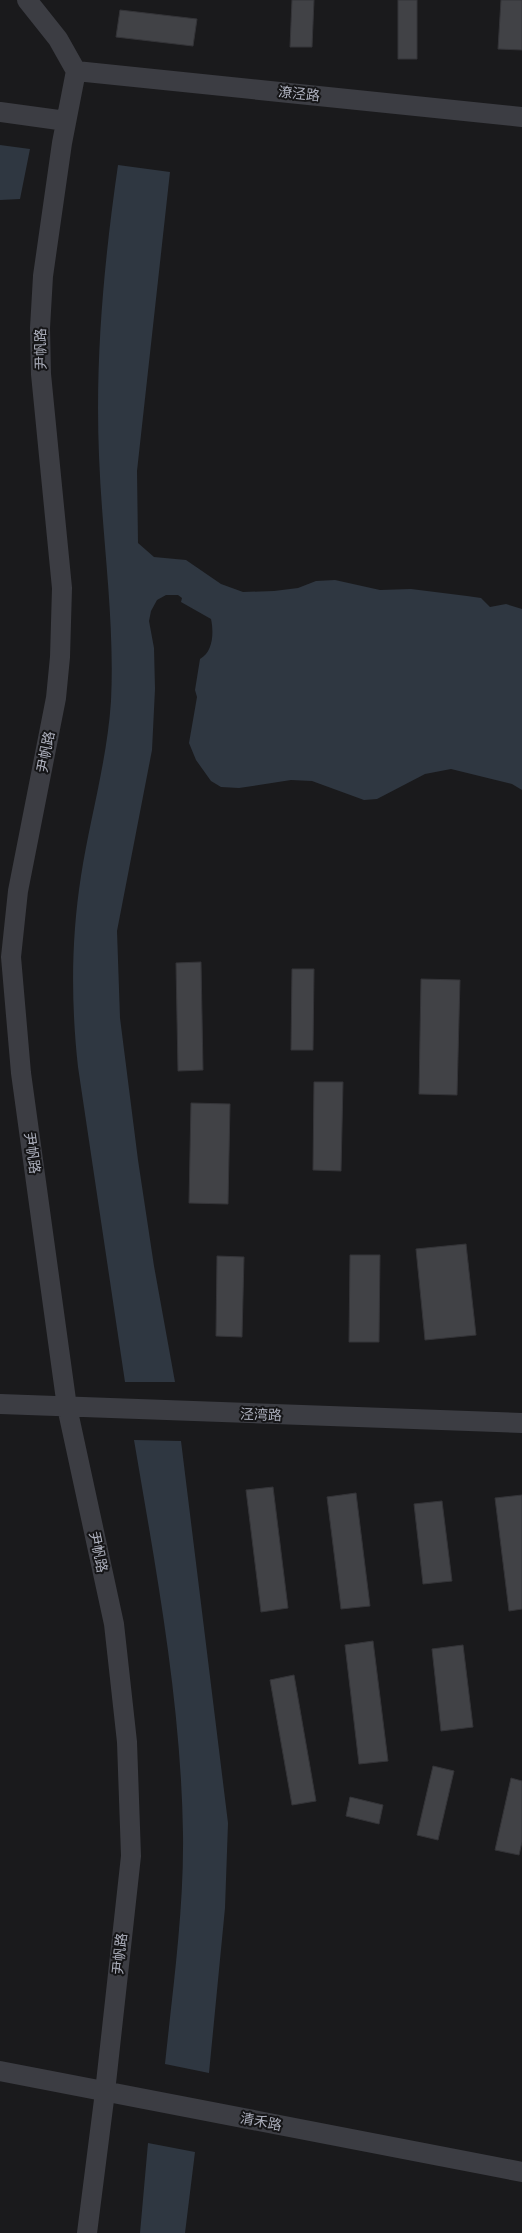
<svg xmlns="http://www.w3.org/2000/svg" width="522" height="2233" font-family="'Fira Sans Condensed','Noto Sans SC',sans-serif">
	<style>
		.water { fill: #2f3741 }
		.building { fill: #414246; stroke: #343438 }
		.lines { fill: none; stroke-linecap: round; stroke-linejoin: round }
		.minor { stroke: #3c3d43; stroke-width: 20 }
		.labels { text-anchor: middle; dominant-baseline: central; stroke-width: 4; stroke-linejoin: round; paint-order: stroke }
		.street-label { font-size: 14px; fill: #acafbc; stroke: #151517 }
	</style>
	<rect width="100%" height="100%" fill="#1a1a1c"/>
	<path class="water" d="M0,145L30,149L20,199L0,200Z
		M118,165L170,172L137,471L138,543L154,557L186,560L221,584L243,592L274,591L298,588L316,581L335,580L380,590L411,589L467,596L481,598L490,607L506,604L522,609V790L512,784L451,769L425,774L377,799L364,800L312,781L291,780L239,788L221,787L211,781L196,760L189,743L197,697L195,690L200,659C213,652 214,633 211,619L181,602L182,598L178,595H166L157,600L151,611L149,621L154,648L155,689L152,750L117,931L120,1018L138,1160L154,1266L175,1382H125L78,1067C71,1003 71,940 81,876C90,818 107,761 111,701C115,619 102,538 99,456C95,358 104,262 118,165Z
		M134,1440L181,1441L228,1823L225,1908L209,2073L165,2064C173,1987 184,1910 183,1834C181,1701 156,1570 134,1440Z
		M148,2143L195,2152L185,2233H140Z"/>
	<path class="building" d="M292,0H314L312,47H290Z
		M398,0H417V59H398Z
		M501,0H522V50L498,49Z
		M120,10L197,19L193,46L116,37Z
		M201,962L203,1070L178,1071L176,963Z
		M292,969H314L313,1050H291Z
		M421,979L460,980L457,1095L419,1094Z
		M314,1082H343L341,1171L313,1170Z
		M191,1103L230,1104L228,1204L189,1203Z
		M466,1244L476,1335L425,1340L416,1249Z
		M350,1255H380L379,1342H349Z
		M217,1256L244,1257L242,1337L216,1336Z
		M273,1487L288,1608L261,1612L246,1490Z
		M356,1493L370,1606L341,1609L327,1497Z
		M522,1495V1609L509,1611L495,1498Z
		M442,1501L452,1581L423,1584L414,1504Z
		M373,1641L388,1761L359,1764L345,1645Z
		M463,1645L473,1727L441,1731L432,1649Z
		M294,1675L316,1801L292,1805L270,1680Z
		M433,1766L454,1771L438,1840L417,1835Z
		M511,1778L522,1781V1842L519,1855L495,1850Z
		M350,1797L383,1805L379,1824L346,1816Z"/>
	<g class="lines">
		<path class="minor" d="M27,0L58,39L76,71
			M76,71L62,143L43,276L40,328L41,374L62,588L60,657L56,698L18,891L11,957L21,1073L67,1407L114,1624L127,1742L131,1856L105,2092L87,2233
			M76,71L522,117
			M0,112L66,121
			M0,1404L522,1423
			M0,2071L522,2172"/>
	</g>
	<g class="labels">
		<g class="street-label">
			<text transform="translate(299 94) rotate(6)">潦泾路</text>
			<text transform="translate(41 349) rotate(-91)">尹帆路</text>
			<text transform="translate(46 752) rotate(-79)">尹帆路</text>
			<text transform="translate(32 1153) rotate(82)">尹帆路</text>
			<text transform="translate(261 1415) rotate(2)">泾湾路</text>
			<text transform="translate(98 1552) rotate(78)">尹帆路</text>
			<text transform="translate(120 1954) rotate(-84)">尹帆路</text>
			<text transform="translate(261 2122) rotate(11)">清禾路</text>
		</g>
	</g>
</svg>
